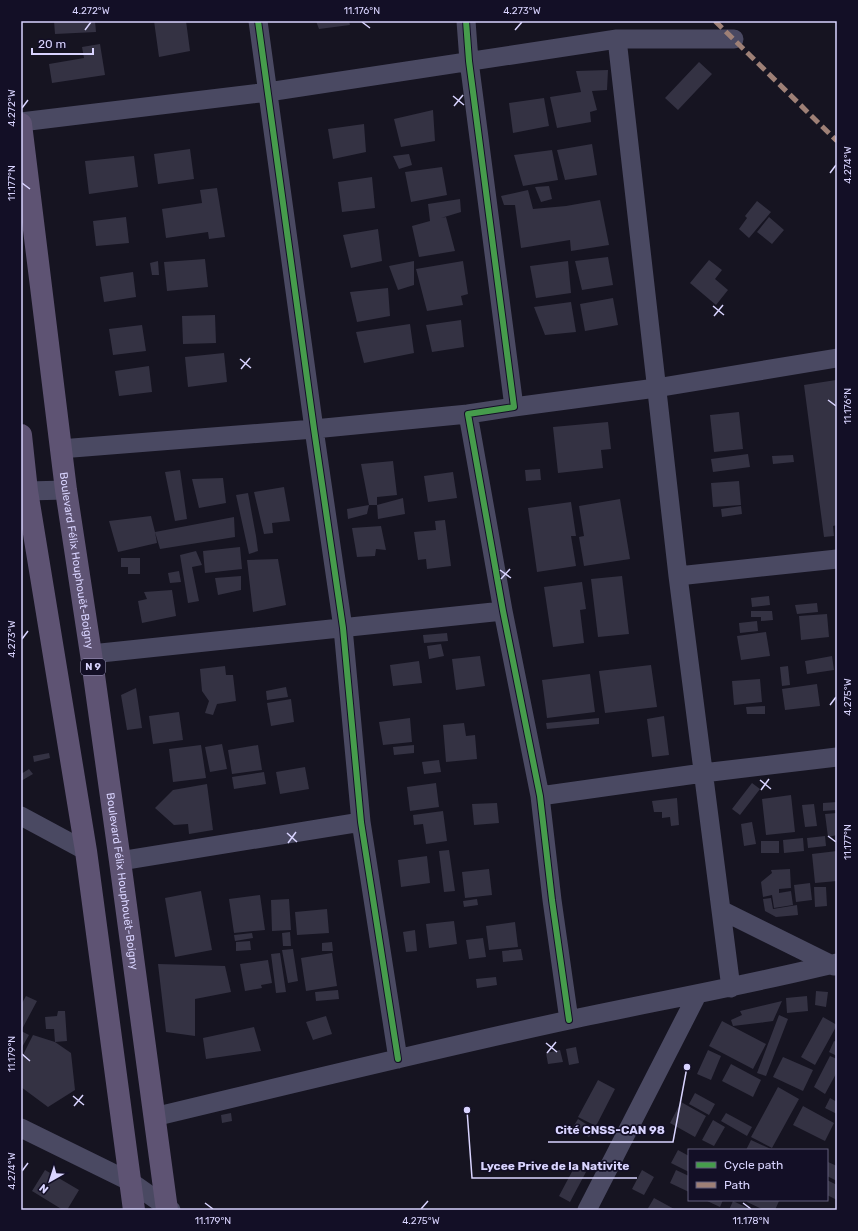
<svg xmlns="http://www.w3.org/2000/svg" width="858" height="1231" font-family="Rubik,sans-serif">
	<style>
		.building { fill: #343243 }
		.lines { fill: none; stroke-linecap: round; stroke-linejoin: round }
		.street { stroke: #4a4962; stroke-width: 19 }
		.primary { stroke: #5e5373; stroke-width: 22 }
		.quiet { stroke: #9e8076; stroke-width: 5; stroke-dasharray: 10 5; stroke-linecap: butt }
		.cycleway-casing { stroke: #130f26; stroke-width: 8 }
		.cycleway { stroke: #469c4c; stroke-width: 6 }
		.ticks { fill: none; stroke: #d9d4ff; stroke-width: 1.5 }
		.labels { text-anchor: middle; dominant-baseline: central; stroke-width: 3.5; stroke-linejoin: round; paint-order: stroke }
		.shield { fill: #130f26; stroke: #9e99be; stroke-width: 1 }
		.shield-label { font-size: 10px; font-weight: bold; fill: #d9d4ff }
		.street-label { font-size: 11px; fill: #d9d4ff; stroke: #130f26 }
		.leader { fill: none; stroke: #d9d4ff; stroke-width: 1.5 }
		.callout-dot { fill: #d9d4ff; stroke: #130f26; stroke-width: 1.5 }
		.callout-label { font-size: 12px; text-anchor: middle; font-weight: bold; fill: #d9d4ff; stroke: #130f26; stroke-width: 3.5; stroke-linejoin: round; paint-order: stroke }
		.neatline { fill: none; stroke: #d9d4ff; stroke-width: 1.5 }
		.ticks-label { font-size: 10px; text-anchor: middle; fill: #d9d4ff }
	</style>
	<rect width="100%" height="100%" fill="#161421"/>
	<path class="building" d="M54,21H95L96,32L55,34Z
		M154,21H186L190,51L159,57Z
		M316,21H349L350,25L319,29Z
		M100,44L105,75L52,83L49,64L84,58L82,47Z
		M699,62L712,74L678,110L665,98Z
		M608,70L607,90L592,91L597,110L590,112L591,122L557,128L550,97L581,92L576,71Z
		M544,98L549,126L513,133L509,103Z
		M433,110L435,141L401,147L394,119Z
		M364,124L366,152L333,159L328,129Z
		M592,144L597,175L565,180L557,150Z
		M190,149L194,179L158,184L154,154Z
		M552,150L558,180L523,186L514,155Z
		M409,154L412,165L399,169L393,156Z
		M134,156L138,187L89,194L85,161Z
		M442,167L447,195L411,202L405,172Z
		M372,177L375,208L342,212L338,182Z
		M549,186L552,199L541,202L535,187Z
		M217,188L225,237L209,239L208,232L166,238L162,209L202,203L200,190Z
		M528,190L533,209L566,206L600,200L609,245L571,251L570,240L521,248L515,205H504L501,196Z
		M460,199L461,212L441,218L446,217L455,251L419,257L412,226L430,221L428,204Z
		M757,201L771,212L749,238L739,229L747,218L745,216Z
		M126,217L129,243L96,246L93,221Z
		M769,217L784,230L772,244L757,232Z
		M378,229L382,261L351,268L343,235Z
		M608,257L613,285L582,290L575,261Z
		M205,259L208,287L167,291L164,262Z
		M709,260L722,270L715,279L728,290L716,305L690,283Z
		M158,261L159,275H152L150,263Z
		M414,261V285L398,290L389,266Z
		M463,261L468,294L461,296L463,305L427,311L416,269Z
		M568,261L571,293L536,298L530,266Z
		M133,272L136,297L104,302L100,277Z
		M388,288L390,316L357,322L350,292Z
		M613,298L618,325L585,331L580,304Z
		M571,302L576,332L545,335L534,307Z
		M215,315L216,343L183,344L182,316Z
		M461,320L464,347L432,352L426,325Z
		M410,324L414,353L364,363L356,332Z
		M142,325L146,351L113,355L109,329Z
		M224,353L227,382L188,387L185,357Z
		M149,366L152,392L119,396L115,371Z
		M836,380L837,390V525L833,526L834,536L824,537L804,385Z
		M739,412L743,449L714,452L710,415Z
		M608,422L611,449L601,450L603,468L558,473L553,427Z
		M748,454L750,467L713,472L711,459Z
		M793,455L794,462L773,464L772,456Z
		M393,461L397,495L377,497V505L403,498L405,514L378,519L377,505H369L361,464Z
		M540,469L541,480L526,481L525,470Z
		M180,470L187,519L175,521L165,472Z
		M453,472L457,498L428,502L424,476Z
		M223,478L226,503L199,508L192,479Z
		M739,481L741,505L713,507L711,483Z
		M284,487L290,521L272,523L273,533L264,534L254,492Z
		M248,493L256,536L258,551L249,554L236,495Z
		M620,499L630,559L584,566L579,537L584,536L579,506Z
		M571,502L576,536H571L576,566L537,572L528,508Z
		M369,505L367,514L348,519L347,509Z
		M741,506L742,514L722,517L721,509Z
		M151,516L155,532L234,517L235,537L160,549L155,532L157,543L118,552L109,521Z
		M445,520L451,566L427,569L426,559L418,560L414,532L436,530L435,521Z
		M381,526L386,550L376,549L375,556L357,557L352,528Z
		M240,547L242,569L205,573L203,551Z
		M196,551L202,565L192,567L199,601L188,603L180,555Z
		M121,558H140V574H128V567H121Z
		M278,559L286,605L253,612L247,560Z
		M179,571L181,582L170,583L168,573Z
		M241,576V590L218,595L215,578Z
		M622,576L629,634L598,637L591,579Z
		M582,582L586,609L580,610L584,643L553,647L544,587Z
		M172,590L176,616L142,623L138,601L147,599L144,592Z
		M769,596L770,605L752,607L751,598Z
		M817,603L818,612L797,614L795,605Z
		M751,611H772L773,620L761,621V617H751Z
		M827,614L829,637L801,640L799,616Z
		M757,621L758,631L740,633L739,623Z
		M766,632L770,656L741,660L737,636Z
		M447,633L448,641L424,643L423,635Z
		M441,644L444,656L429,659L427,646Z
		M480,656L485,686L456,690L452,659Z
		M832,656L834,670L807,674L805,661Z
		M419,661L422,683L393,686L390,665Z
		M651,665L657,707L605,713L599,671Z
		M225,666L226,675H233L236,701L217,704L213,715L205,713L209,701L202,691L200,669Z
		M788,666L790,685L782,686L780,667Z
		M590,674L595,712L547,718L542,680Z
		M760,679L762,702L734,705L732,681Z
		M817,684L820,706L785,710L782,689Z
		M286,687L288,697L267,700L266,691Z
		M136,688L142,728L127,730L121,695Z
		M291,699L294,722L271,726L267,703Z
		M765,706V714H747L746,707Z
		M179,712L183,740L153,744L149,716Z
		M664,716L669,755L652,757L647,719Z
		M410,718L412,742L383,745L379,722Z
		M599,718V724L547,729L546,723Z
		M464,723L466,736L475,735L477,759L446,762L443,725Z
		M222,744L227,769L210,772L205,747Z
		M201,745L206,778L173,782L169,749Z
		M258,745L262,770L232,774L228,750Z
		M414,745V753L394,755L393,747Z
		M49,753L50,758L34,762L33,756Z
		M439,760L441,772L424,774L422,762Z
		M305,767L309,789L280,794L276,772Z
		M29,769L33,774L21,781V774Z
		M264,772L266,784L234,789L232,777Z
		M436,783L439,807L410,811L407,787Z
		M752,783L760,789L740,815L732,809Z
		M207,784L213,830L189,834L188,824L174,825L155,808L173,790Z
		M791,795L795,832L766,835L762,799Z
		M677,798L679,825L671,826L670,817L662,818V812H654L652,801Z
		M837,802V810L823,811V803Z
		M497,803L499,823L474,825L472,804Z
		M814,804L817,826L805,827L802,805Z
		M443,811L447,841L426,844L423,824L414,825L413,815Z
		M837,813V835L828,837L825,814Z
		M752,822L756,844L744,846L741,824Z
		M825,836L826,846L808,848L807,838Z
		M803,838L804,851L784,853L783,840Z
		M761,841H779V853H761Z
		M449,850L455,891L444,892L439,851Z
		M837,851V881L815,883L812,854Z
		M427,856L430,883L401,887L398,860Z
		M489,869L492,895L465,898L462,872Z
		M790,869L791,888L779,889V893L791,891L793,905L774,908L772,895L763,897L761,882L772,873L771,870Z
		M810,883L812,900L796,902L794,885Z
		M814,887H826L827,906L815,907Z
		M201,891L212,950L175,957L165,898Z
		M260,895L265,930L234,933L229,899Z
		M771,898L773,909L797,905L798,915L776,917L765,911L763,899Z
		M289,899L291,930L272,931L271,900Z
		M477,899L478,905L464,907L463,901Z
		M327,909L329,933L297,935L295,912Z
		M454,921L457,944L429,948L426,924Z
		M515,922L518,947L489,950L486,926Z
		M415,930L417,951L406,952L403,932Z
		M290,932L291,946H283L282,933Z
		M252,933L253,938L235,941L234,935Z
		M483,938L486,957L469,959L466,940Z
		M250,941L251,950L236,951V942Z
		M332,942L333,951H322V943Z
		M293,949L298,981L288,983L282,950Z
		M521,949L523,960L503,962L502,951Z
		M280,953L286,992L276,993L271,954Z
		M332,953L337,986L306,991L301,958Z
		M268,960L272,983L261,985L262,988L245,991L240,964Z
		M158,964L225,966L231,992L195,999V1036L166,1032Z
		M496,977L497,985L477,988L476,979Z
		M338,990L339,999L316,1001L315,992Z
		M816,991L828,992L826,1007L815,1005Z
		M26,996L37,1001L21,1031L29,1035L21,1049V1005Z
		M807,996L808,1011L787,1013L786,998Z
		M782,1001L773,1021L733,1026L731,1020L742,1015L740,1011Z
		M58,1011H65L67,1041L55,1042L54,1029H46L45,1017L57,1016Z
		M779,1015L788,1019L766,1076L757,1073Z
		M326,1016L332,1034L313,1040L306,1022Z
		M823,1017L837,1025L815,1065L801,1057Z
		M722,1021L766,1044L753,1069L709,1046Z
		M254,1027L261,1051L206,1059L203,1038Z
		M33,1035L55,1042L71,1053L75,1090L48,1107L21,1087V1057H22Z
		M834,1041L837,1042V1056L829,1052Z
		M576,1047L579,1063L569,1065L566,1049Z
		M560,1050L563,1062L548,1064L546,1053Z
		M708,1050L721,1056L711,1080L697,1074Z
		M830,1056L837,1059V1072L825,1094L814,1087Z
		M783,1057L813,1070L803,1091L773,1077Z
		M731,1064L761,1080L753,1097L722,1081Z
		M598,1080L615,1089L596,1126L578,1117Z
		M778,1087L799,1099L772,1148L751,1137Z
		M695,1093L715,1104L709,1115L689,1104Z
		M830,1098L837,1102V1114L825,1108Z
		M681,1102L706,1116L695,1137L670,1123Z
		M803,1106L834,1123L825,1141L793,1125Z
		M231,1113L232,1121L222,1123L221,1115Z
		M726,1113L752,1127L747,1136L721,1121Z
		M578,1119L594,1129L589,1137L573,1127Z
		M713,1120L725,1127L714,1146L702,1140Z
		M751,1140L773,1150H746Z
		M678,1150L689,1156V1172L671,1163Z
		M828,1162L837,1166V1181L827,1176Z
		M575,1166L586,1172L570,1202L559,1196Z
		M45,1170L79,1190L67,1210H63L32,1191Z
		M642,1170L654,1177L644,1195L632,1189Z
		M676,1170L689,1176V1192L670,1183Z
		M827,1180L837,1185V1200L827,1195Z
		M654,1198L676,1210H647Z
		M705,1200H723L720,1207Z
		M748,1200H776L779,1201L775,1210H764L747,1202Z
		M733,1201L752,1210H729Z"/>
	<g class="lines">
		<path class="street" d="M258,21L314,429L343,628L361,822L398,1059
			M466,21L469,61L514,407L468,414L503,611L540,796L552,900L569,1020
			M617,39L678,576L731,988
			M21,122L268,92L617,39H734
			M514,407L656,388L837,358
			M60,449L314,429L468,414
			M21,490L27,491L66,490
			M678,576L837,559
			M91,654L503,611
			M540,796L703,773L837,757
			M21,816L86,851
			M120,861L361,822
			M721,910L834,966
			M154,1117C292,1084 430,1050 569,1020C658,1001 748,985 837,963
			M21,1128L131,1182L171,1210
			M587,1210L697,995"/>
		<g class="primary">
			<path id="s1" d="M21,124L66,490L91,654L120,861L167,1210"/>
			<path d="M21,435L27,491L86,851L134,1210"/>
		</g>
		<path class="quiet" d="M715,21L837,141"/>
		<g class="cycleway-casing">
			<path id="cycleway" d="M258,21L314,429L343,628L361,822L398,1059
				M466,21L469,61L514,407L468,414L503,611L540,796L552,900L569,1020"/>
		</g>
		<use href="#cycleway" class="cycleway"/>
	</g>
	<path class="ticks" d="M362,22L370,28M85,30L91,22M515,30L522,22M453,96L464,105M454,106L463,95M22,108L28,100M830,173L836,165M22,183L30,189M713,306L724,315M714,316L723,305M240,359L251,368M241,369L250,358M828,400L836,406M500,570L511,578M501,579L510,569M22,639L28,631M830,705L836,697M760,780L771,789M761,790L769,779M287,833L297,842M828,836L836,842M288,843L296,832M546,1043L557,1052M547,1053L556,1042M22,1054L30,1061M73,1096L84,1105M74,1106L83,1095M22,1171L28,1163M205,1203L213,1209M743,1203L751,1209M421,1209L428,1201"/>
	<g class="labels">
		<rect class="shield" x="81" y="659" width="24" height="16" rx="3"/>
		<g class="shield-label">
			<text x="93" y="667">N 9</text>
		</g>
		<g class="street-label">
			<text stroke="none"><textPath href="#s1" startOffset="440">Boulevard Félix Houphouët-Boigny</textPath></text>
			<text stroke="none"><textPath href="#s1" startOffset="764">Boulevard Félix Houphouët-Boigny</textPath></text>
		</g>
	</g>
	<path class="leader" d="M687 1067L673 1142H548M467 1110L472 1178H637"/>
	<g class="callout-dot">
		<circle cx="687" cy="1067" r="4"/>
		<circle cx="467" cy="1110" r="4"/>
	</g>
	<g class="callout-label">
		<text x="610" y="1134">Cité CNSS-CAN 98</text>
		<text x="555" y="1170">Lycee Prive de la Nativite</text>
	</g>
	<rect width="858" height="1231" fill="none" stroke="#130f26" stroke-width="44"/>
	<rect x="688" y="1149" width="140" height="52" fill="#130f26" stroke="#625e7d"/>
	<rect x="696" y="1162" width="20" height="6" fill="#469c4c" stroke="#625e7d"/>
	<text x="724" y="1169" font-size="12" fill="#d9d4ff">Cycle path</text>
	<rect x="696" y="1182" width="20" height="6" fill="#9e8076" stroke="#625e7d"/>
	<text x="724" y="1189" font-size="12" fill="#d9d4ff">Path</text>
	<g transform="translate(50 1181) rotate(219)" stroke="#130f26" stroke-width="3" paint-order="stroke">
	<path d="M0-3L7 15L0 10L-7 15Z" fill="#d9d4ff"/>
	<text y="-6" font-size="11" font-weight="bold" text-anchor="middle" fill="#d9d4ff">N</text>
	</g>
	<path d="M32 48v6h61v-6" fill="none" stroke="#d9d4ff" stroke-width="2"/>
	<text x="38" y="48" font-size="12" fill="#d9d4ff" stroke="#130f26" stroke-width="3" paint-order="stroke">20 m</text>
	<rect x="22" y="22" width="814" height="1187" class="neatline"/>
	<g class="ticks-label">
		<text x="91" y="14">4.272°W</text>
		<text x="362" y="14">11.176°N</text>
		<text x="522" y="14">4.273°W</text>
		<text transform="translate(11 108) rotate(-90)" y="4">4.272°W</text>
		<text transform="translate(847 165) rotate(-90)" y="4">4.274°W</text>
		<text transform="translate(11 183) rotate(-90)" y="4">11.177°N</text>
		<text transform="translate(847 406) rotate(-90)" y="4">11.176°N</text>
		<text transform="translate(11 639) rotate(-90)" y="4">4.273°W</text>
		<text transform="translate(847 697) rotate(-90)" y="4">4.275°W</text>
		<text transform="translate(847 842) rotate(-90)" y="4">11.177°N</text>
		<text transform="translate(11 1054) rotate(-90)" y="4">11.179°N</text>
		<text transform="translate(11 1171) rotate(-90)" y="4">4.274°W</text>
		<text x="213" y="1224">11.179°N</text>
		<text x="421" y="1224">4.275°W</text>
		<text x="751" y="1224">11.178°N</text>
	</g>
</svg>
